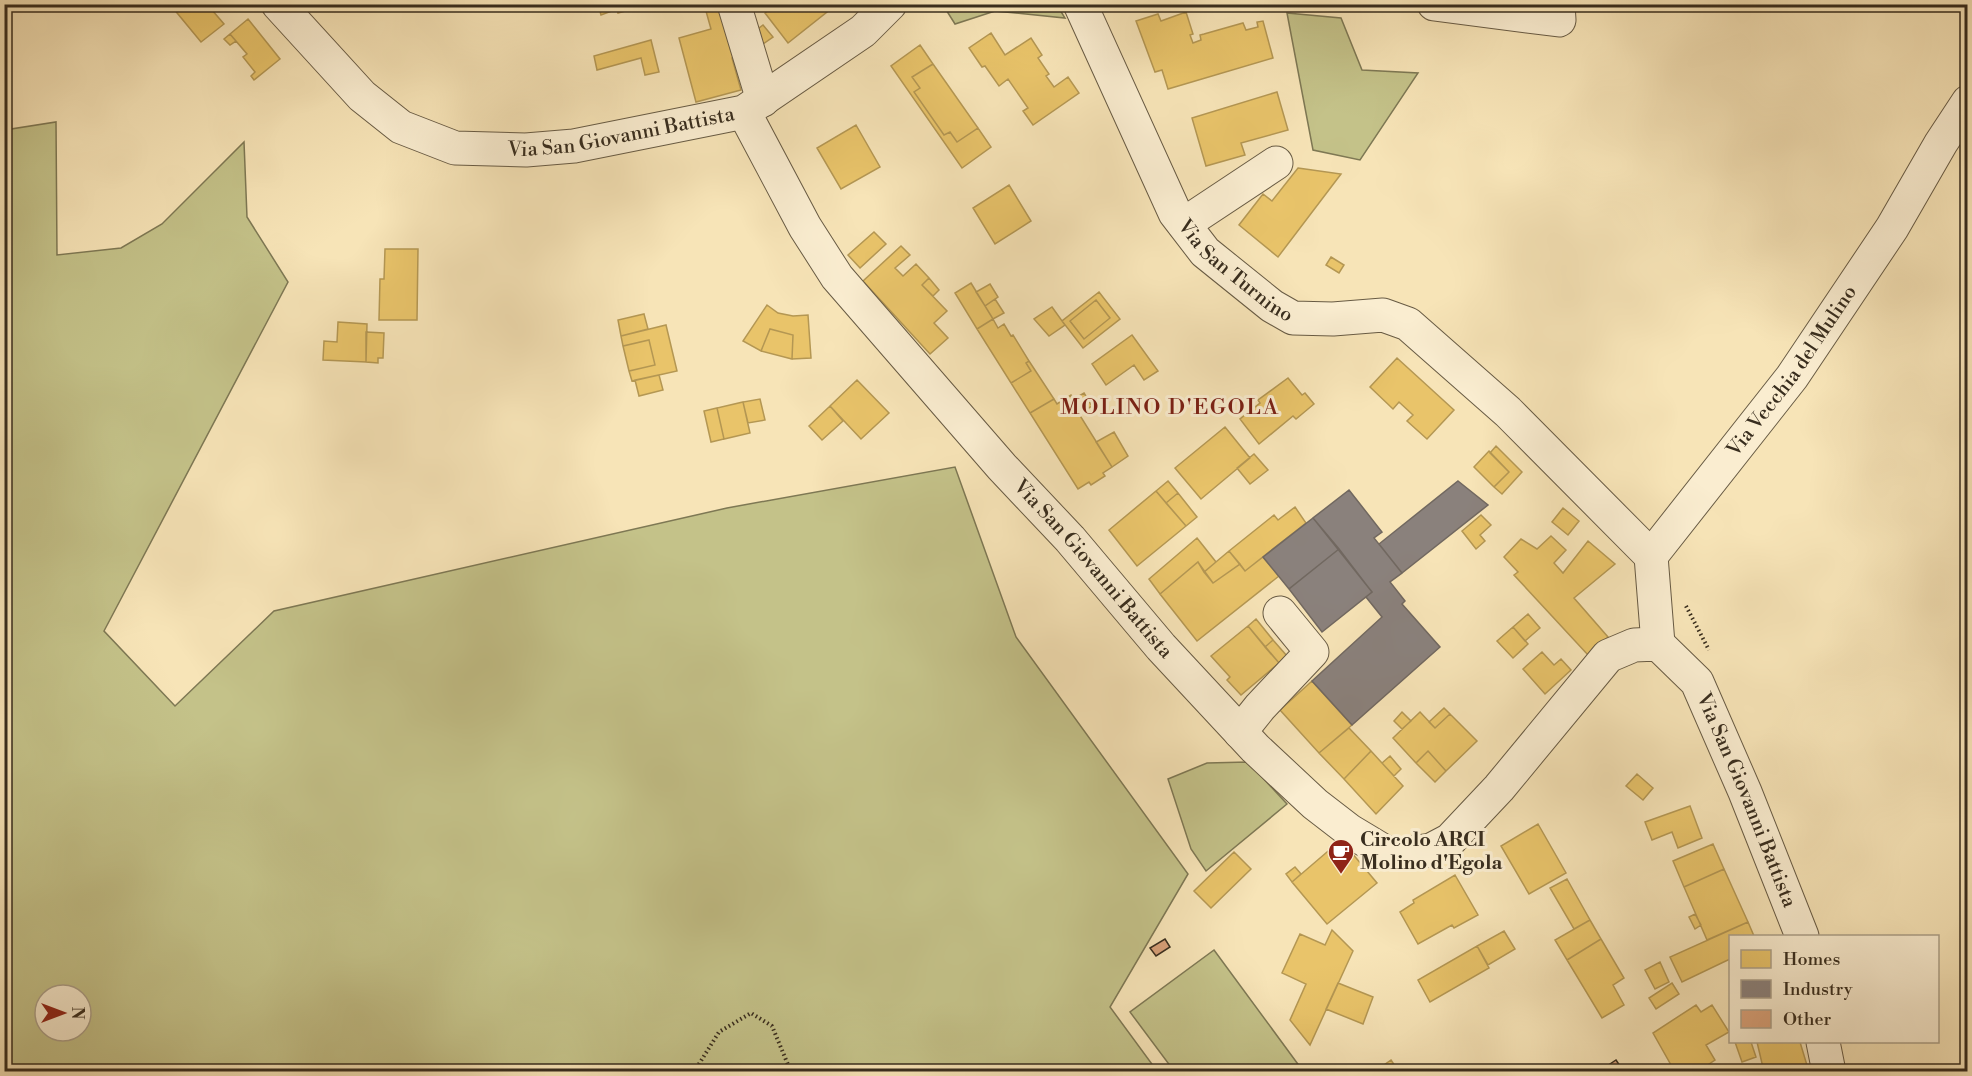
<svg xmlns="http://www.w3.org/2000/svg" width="1972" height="1076" font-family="'Libre Bodoni',serif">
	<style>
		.green { fill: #c4c289; stroke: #7e7854; stroke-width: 1.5; fill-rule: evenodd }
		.homes { fill: #e9c46a; stroke: #b49753; stroke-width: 1.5; fill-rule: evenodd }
		.industry { fill: #8a817c; stroke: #716860; stroke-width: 1.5 }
		.building { fill: #daa27a; stroke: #382d1e; stroke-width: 1.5 }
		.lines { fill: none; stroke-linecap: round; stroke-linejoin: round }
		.minor-casing { stroke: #685b44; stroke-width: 35 }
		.path { stroke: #382d1e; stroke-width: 4; stroke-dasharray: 1.5 3; stroke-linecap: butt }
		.minor { stroke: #faedd0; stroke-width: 33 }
		.labels { text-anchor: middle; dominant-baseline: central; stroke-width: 6; stroke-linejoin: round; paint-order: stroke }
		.street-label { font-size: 20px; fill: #382d1e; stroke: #faedd0 }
		.poi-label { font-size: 20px; font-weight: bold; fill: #382d1e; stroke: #faedd0; text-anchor: start }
		.quarter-label { font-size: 22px; letter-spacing: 1.5px; fill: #7a1f14; stroke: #faedd0 }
	</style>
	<rect width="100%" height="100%" fill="#f7e4b7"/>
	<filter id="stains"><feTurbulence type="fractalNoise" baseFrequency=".00333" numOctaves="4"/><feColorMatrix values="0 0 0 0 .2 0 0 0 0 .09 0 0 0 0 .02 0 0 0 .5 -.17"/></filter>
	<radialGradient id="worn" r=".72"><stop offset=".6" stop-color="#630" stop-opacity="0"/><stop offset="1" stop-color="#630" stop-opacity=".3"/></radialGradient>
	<path class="green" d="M943,5H1057L1065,18L995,11L955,24Z
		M1287,13L1341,18L1362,70L1418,73L1360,160L1313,150Z
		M56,122L57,255L121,248L162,224L244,142L247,217L288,282L104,631L175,706L274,611L727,508L955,467L1016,637L1188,874L1110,1007L1157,1071H5V130ZM45,995H81V1031H45Z
		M1248,762L1287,804L1206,871L1191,849L1168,779L1207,763Z
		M1214,950L1303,1071H1174L1130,1012Z"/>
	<path class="homes" d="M178,4H219L212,10L224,24L201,42L173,8Z
		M598,4H635L636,8L618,13L617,9L601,15Z
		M704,4H726L740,56L732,58L741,90L696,102L679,38L711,29Z
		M770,4H829L832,8L788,43L765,13L772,7Z
		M1186,12L1193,34L1190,35L1193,43L1201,40L1200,35L1204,34L1243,23L1246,30L1258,27L1257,22L1263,21L1273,58L1168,89L1162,70L1155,72L1136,21L1158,14L1161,21Z
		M248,19L280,59L254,80L251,76L255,72L243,57L247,54L230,34Z
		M763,25L773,37L763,44L754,32Z
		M991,33L1005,55L1031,38L1042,55L1038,58L1049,74L1046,76L1054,87L1068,77L1079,93L1033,125L1023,111L1028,108L1008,79L999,86L985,66L982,67L969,48Z
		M230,34L236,41L230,45L224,39Z
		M651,40L659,72L645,75L641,58L597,70L594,56Z
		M920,45L933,64L912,77L920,88L914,92L944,135L950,132L957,142L978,128L991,147L962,168L891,66Z
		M933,64L978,128L957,142L950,132L944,135L914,92L920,88L912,77Z
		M1277,92L1288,130L1241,143L1245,155L1206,166L1192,118Z
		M856,125L880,167L841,189L817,148Z
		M1298,168L1341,174L1278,257L1239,225L1263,194L1272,201Z
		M1009,185L1031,221L995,244L973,208Z
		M874,232L886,244L860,268L848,255Z
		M901,246L910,255L895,268L903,276L916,264L929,278L922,285L947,311L934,323L948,338L930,354L863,281Z
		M385,249H418L417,320H379L380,279H384Z
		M1331,257L1344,265L1339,273L1326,265Z
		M929,278L939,290L933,296L922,285Z
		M971,283L993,319L977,329L955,293Z
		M990,284L998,297L985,306L976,292Z
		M1099,292L1120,319L1083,348L1062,321ZM1096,300L1110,318L1084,339L1070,321Z
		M995,299L1004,313L993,319L985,306Z
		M1096,300L1110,318L1084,339L1070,321Z
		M767,305L778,313L793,316L808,315L811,358L792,359L793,335L770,329L761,351L743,341Z
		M1052,307L1065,325L1049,336L1034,319Z
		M644,314L648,329L621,336L618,320Z
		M993,319L998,328L1004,324L1011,336L1013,335L1029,361L1026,363L1031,371L1011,383L977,329Z
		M338,322L367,324L366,362L323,360L324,341L337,342Z
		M666,325L677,371L632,381L629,371L655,365L649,340L623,346L621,336Z
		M770,329L793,335L792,359L761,351Z
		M366,332L384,333L383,358H378V363L366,362Z
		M1132,335L1158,371L1144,380L1134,365L1106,385L1092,364Z
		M649,340L655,365L629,371L623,346Z
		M1397,358L1454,410L1427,439L1407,421L1413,415L1399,402L1393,409L1370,387Z
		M1029,361L1054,399L1030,413L1011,383L1031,371L1026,363Z
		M659,375L663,390L639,396L635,380Z
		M1288,378L1302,395L1305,393L1314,404L1296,419L1293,416L1259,444L1240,419L1260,403L1258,400Z
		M857,380L889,413L861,439L830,406Z
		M1084,393L1092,406L1079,414L1112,467L1103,473L1105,476L1091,485L1089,482L1078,489L1030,413L1054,399L1057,404L1071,395L1074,399Z
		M760,399L765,420L748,423L743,402Z
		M743,402L750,433L724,439L717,408Z
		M830,406L843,421L822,440L809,426Z
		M717,408L724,439L711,442L704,411Z
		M1225,427L1250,458L1201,499L1175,468Z
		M1114,432L1128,456L1112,467L1096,442Z
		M1496,446L1522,472L1502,494L1494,487L1509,472L1490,453Z
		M1489,451L1509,472L1494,487L1474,467Z
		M1254,454L1268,470L1250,484L1237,468Z
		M1168,481L1178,493L1166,503L1156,491Z
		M1156,491L1186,526L1137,566L1109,530Z
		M1178,493L1197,517L1186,526L1166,503Z
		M1295,507L1306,523L1245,571L1229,551L1274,515L1278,520Z
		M1563,508L1579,521L1568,535L1552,522Z
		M1481,515L1491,525L1480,535L1485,541L1476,549L1462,531Z
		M1551,536L1566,550L1554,563L1563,573L1588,541L1615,564L1574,598L1608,637L1588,655L1514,575L1518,572L1504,557L1521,539L1537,549Z
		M1197,538L1216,562L1204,572L1198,562L1160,594L1149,579Z
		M1229,551L1240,564L1213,583L1204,572Z
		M1263,557L1279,576L1197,641L1160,594L1198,562L1213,583L1240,564L1245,571Z
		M1528,614L1540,628L1525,641L1513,627Z
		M1256,619L1273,640L1265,647L1248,626Z
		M1248,626L1279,663L1241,695L1227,680L1230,677L1211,656Z
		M1513,627L1528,644L1513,658L1497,641Z
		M1273,640L1287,656L1279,663L1265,647Z
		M1542,652L1554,665L1561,659L1571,670L1545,694L1523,669Z
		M1312,681L1352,725L1319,753L1280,710Z
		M1444,708L1450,714L1435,728L1429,722Z
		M1402,712L1411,721L1402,729L1394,721Z
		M1420,712L1435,728L1450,714L1477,741L1446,771L1428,751L1416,763L1393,738Z
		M1349,728L1371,751L1344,779L1319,753Z
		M1371,751L1403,786L1376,814L1344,779Z
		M1428,751L1446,771L1435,782L1416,763Z
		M1390,756L1401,769L1394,776L1382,763Z
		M1637,774L1653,788L1643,800L1626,786Z
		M1690,806L1702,838L1678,848L1672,832L1652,840L1645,822Z
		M1538,824L1566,873L1529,894L1501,846Z
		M1341,840L1377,883L1327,924L1292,882Z
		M1713,844L1724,869L1684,887L1673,861Z
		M1234,852L1251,869L1211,908L1194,891Z
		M1295,867L1301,874L1292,882L1286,874Z
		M1724,869L1748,922L1707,940L1684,887Z
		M1455,875L1478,915L1454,928L1452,925L1418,944L1400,912L1414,903L1413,900Z
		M1567,879L1590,920L1574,929L1550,888Z
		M1695,914L1701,925L1695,929L1689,917Z
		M1590,920L1601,939L1567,960L1555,940Z
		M1748,922L1754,936H1730V959L1682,982L1670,957Z
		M1332,930L1353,951L1310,1045L1290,1020L1306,984L1282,973L1300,934L1325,945Z
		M1504,931L1515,949L1488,965L1477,946Z
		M1601,939L1624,978L1613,985L1624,1005L1602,1018L1567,960Z
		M1477,946L1489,968L1430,1002L1418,980Z
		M1660,962L1669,982L1655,989L1645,970Z
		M1338,983L1373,997L1363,1024L1326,1009Z
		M1672,983L1679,994L1656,1009L1649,998Z
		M1696,1005L1701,1012L1712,1005L1729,1032L1706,1045L1715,1060L1697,1072H1675L1653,1033Z
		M1735,1042H1751L1756,1057L1742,1062Z
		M1757,1042H1800L1809,1072H1764Z
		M1391,1060L1399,1072H1374Z"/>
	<path class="industry" d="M1458,481L1488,505L1402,573L1379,544Z
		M1349,490L1382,532L1374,538L1402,573L1390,582L1405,601L1402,604L1440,647L1352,725L1312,681L1382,617L1366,597L1372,592L1313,518Z
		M1313,518L1339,549L1289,589L1263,557Z
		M1339,549L1372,592L1322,632L1289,589Z"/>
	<path class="building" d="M1165,939L1170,947L1156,956L1150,948Z
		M1616,1060L1624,1072H1598Z"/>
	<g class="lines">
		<g class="minor-casing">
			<g id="minor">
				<path id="s1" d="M278,4L362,96L401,127L455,148L526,150L574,146L744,112L863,31L890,4"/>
				<path d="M734,4L763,100"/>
				<path id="s2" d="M1080,4L1175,213L1205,252L1272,306L1293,318L1333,319L1383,315L1408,324L1508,412L1651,556"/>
				<path d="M1434,4L1559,20L1558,4"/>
				<path id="s3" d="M744,112L805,227L837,277L1002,467L1070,539L1161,647L1255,748L1315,804L1350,831L1385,852L1404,854L1431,850L1450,840L1499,788L1608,656L1634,645L1658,644L1697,682L1745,792L1802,936"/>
				<path d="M1184,224L1276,163"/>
				<path id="s4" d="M1658,644L1651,556L1792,377L1892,228L1941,143L1968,102"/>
				<path d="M1240,732L1260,707L1312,652L1280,613"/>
				<path d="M1823,1042L1829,1072"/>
			</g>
		</g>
		<path class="path" d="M1686,606L1709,650
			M694,1072L719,1032L751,1013L772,1026L791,1072"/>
		<use href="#minor" class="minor"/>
	</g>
	<defs>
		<g id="cafe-pin" transform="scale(1.35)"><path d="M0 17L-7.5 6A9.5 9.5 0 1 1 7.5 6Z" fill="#8f2418" stroke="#faedd0"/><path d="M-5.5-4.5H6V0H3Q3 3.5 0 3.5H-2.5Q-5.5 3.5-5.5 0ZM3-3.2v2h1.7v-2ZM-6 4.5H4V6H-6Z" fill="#fff"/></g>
	</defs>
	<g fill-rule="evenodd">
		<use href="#cafe-pin" x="1341" y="852"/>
	</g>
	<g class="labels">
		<g class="street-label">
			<text stroke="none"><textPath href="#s1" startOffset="400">Via San Giovanni Battista</textPath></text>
			<text stroke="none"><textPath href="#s2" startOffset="314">Via San Turnino</textPath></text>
			<text stroke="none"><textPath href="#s4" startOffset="321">Via Vecchia del Mulino</textPath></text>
			<text stroke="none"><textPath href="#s3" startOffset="578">Via San Giovanni Battista</textPath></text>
			<text stroke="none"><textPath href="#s3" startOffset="1532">Via San Giovanni Battista</textPath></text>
		</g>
		<g class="poi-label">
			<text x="1360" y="840">Circolo ARCI<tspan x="1360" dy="23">Molino d'Egola</tspan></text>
		</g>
		<g class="quarter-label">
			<text x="1170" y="407">MOLINO D'EGOLA</text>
		</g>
	</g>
	<rect width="1972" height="1076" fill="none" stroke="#f7e4b7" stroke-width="24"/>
	<rect x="6" y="6" width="1960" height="1064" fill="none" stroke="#382d1e" stroke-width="3"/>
	<rect x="12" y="12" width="1948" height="1052" fill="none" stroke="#382d1e" stroke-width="1.5"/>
	<rect x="1729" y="935" width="210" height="108" fill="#faedd0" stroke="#aca089" stroke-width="1.5"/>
	<rect x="1741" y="950" width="30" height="18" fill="#e9c46a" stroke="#aca089" stroke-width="1.5"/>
	<text x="1783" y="965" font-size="18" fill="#382d1e">Homes</text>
	<rect x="1741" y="980" width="30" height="18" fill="#8a817c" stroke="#aca089" stroke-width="1.5"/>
	<text x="1783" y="995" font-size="18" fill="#382d1e">Industry</text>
	<rect x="1741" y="1010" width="30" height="18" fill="#daa27a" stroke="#aca089" stroke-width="1.5"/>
	<text x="1783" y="1025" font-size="18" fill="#382d1e">Other</text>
	<g transform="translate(63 1013) rotate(90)"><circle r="28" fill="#faedd0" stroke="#aca089" stroke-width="1.5"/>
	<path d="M0-4.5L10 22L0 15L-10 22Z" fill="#8f2418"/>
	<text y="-9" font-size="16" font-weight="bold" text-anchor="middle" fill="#382d1e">N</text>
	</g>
	<rect width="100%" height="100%" filter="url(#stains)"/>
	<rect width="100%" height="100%" fill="url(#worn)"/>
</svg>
